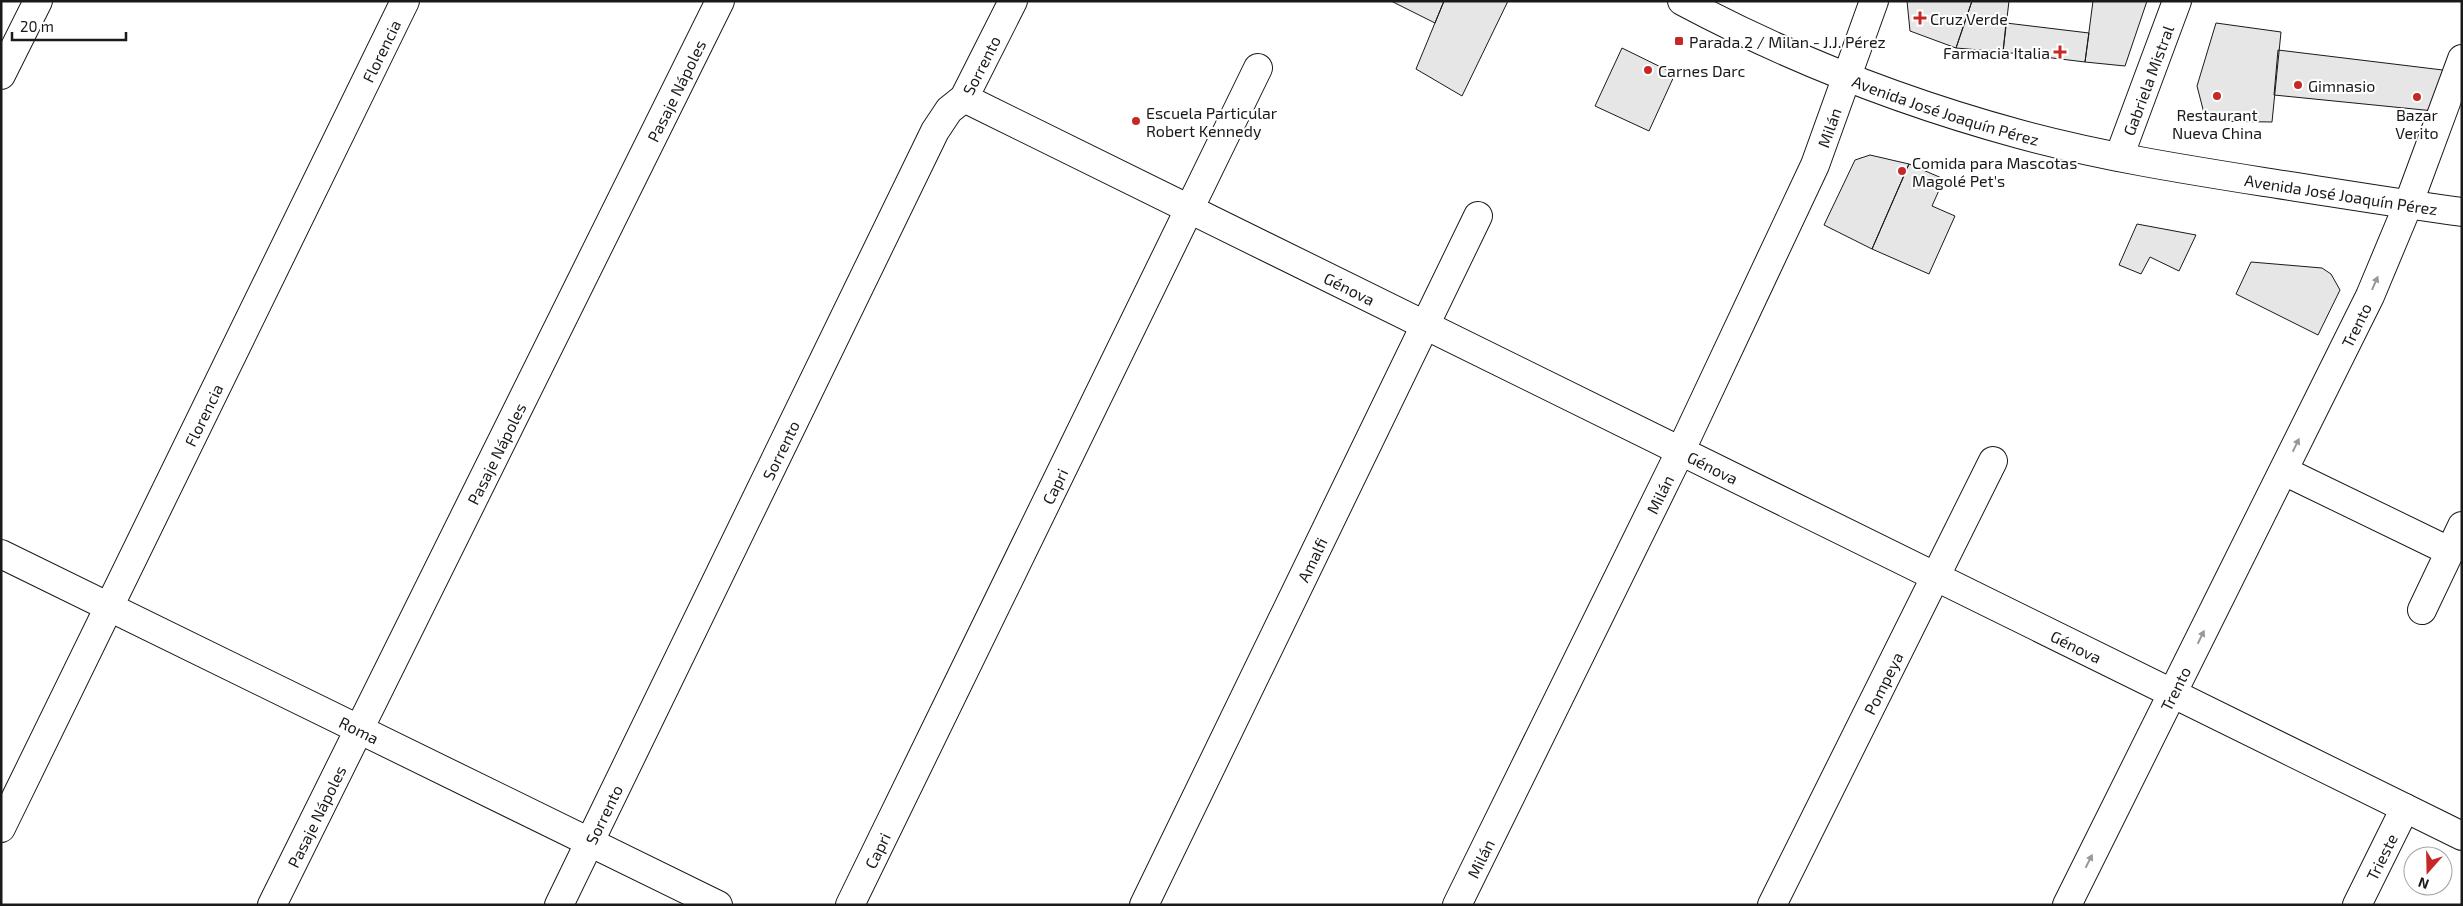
<svg xmlns="http://www.w3.org/2000/svg" width="2463" height="906" font-family="'Exo 2',sans-serif">
	<style>
		.building { fill: #e6e6e6; stroke: #1a1a1a }
		.lines { fill: none; stroke-linecap: round; stroke-linejoin: round }
		.minor-casing { stroke: #1a1a1a; stroke-width: 30 }
		.tertiary-casing { stroke: #1a1a1a; stroke-width: 30 }
		.primary-casing { stroke: #1a1a1a; stroke-width: 30 }
		.minor { stroke: #fff; stroke-width: 28 }
		.tertiary { stroke: #fff; stroke-width: 28 }
		.primary { stroke: #fff; stroke-width: 28 }
		.oneway { fill: #989898 }
		.poi-dot { fill: #c62828; stroke: #fff; stroke-width: 2 }
		.labels { text-anchor: middle; dominant-baseline: central; stroke-width: 4; stroke-linejoin: round; paint-order: stroke }
		.poi-label { font-size: 16px; fill: #1a1a1a; stroke: #fff; text-anchor: start }
		.street-label { font-size: 16px; fill: #1a1a1a; stroke: #fff }
	</style>
	<rect width="100%" height="100%" fill="#fff"/>
	<path class="building" d="M1391,1H1444L1435,23Z
		M1444,1H1508L1462,96L1416,69Z
		M1907,1H1972L1956,48L1910,31Z
		M1972,1H2009L2003,52L1956,48Z
		M2093,1H2147L2125,66L2085,62Z
		M2006,23L2089,33L2085,62L2003,52Z
		M2216,23L2281,32L2272,122L2206,121L2197,86Z
		M1622,48L1675,74L1649,131L1595,106Z
		M2278,50L2451,71L2434,111L2274,95Z
		M1870,155L1909,164L1872,249L1824,225L1855,160Z
		M1909,164L1944,179L1932,206L1955,216L1929,274L1872,249Z
		M2137,224L2196,235L2179,271L2150,257L2141,274L2119,265Z
		M2251,262L2322,268L2331,274L2340,290L2318,335L2236,294Z"/>
	<g class="lines">
		<g class="minor-casing">
			<g id="minor">
				<path d="M1,75L38,1"/>
				<path id="s1" d="M964,98L2462,836"/>
				<path id="s2" d="M2119,157L2177,1"/>
				<path d="M2284,471L2449,551"/>
				<path id="s3" d="M1,554L718,905"/>
				<path d="M2422,610L2462,526"/>
				<path id="s4" d="M272,905L720,1"/>
				<path id="s5" d="M559,905L935,131L949,110L964,98L1013,1"/>
				<path id="s6" d="M850,905L1258,68"/>
				<path id="s7" d="M1144,905L1478,216"/>
				<path id="s8" d="M1457,905L1680,452L1815,165L1874,1"/>
				<path id="s9" d="M1772,905L1993,461"/>
				<path id="s10" d="M2067,905L2370,296L2408,205L2462,59"/>
				<path id="s11" d="M2357,905L2405,808"/>
			</g>
		</g>
		<g class="tertiary-casing">
			<g id="tertiary">
				<path id="s12" d="M1,828L405,1"/>
			</g>
		</g>
		<g class="primary-casing">
			<g id="primary">
				<path id="s13" d="M1682,1C1789,58 1902,102 2019,134C2100,156 2182,169 2264,182C2330,192 2396,203 2462,212"/>
			</g>
		</g>
		<use href="#minor" class="minor"/>
		<use href="#tertiary" class="tertiary"/>
		<use href="#primary" class="primary"/>
	</g>
	<defs><path id="oneway-solid" d="M-6-.8H1V-3.2L6.5 0L1 3.2V.8H-6Z" transform="scale(1.25)"/></defs>
	<g class="oneway">
		<use href="#oneway-solid" transform="translate(2375 283) rotate(-66)"/>
		<use href="#oneway-solid" transform="translate(2296 445) rotate(-64)"/>
		<use href="#oneway-solid" transform="translate(2201 637) rotate(-64)"/>
		<use href="#oneway-solid" transform="translate(2089 861) rotate(-63)"/>
	</g>
	<g class="poi-dot">
		<path d="M1917.5 10.5h5v5h5v5h-5v5h-5v-5h-5v-5h5z"/>
		<rect x="1674" y="36" width="10" height="10" rx="2.5"/>
		<path d="M2057.5 44.5h5v5h5v5h-5v5h-5v-5h-5v-5h5z"/>
		<circle cx="1648" cy="70" r="5"/>
		<circle cx="2298" cy="85" r="5"/>
		<circle cx="2217" cy="96" r="5"/>
		<circle cx="2417" cy="97" r="5"/>
		<circle cx="1136" cy="121" r="5"/>
		<circle cx="1902" cy="171" r="5"/>
	</g>
	<g class="labels">
		<g class="poi-label">
			<text x="1930" y="18">Cruz Verde</text>
			<text x="1689" y="41">Parada 2 / Milan - J.J. Pérez</text>
			<text x="2050" y="52" text-anchor="end">Farmacia Italia</text>
			<text x="1658" y="70">Carnes Darc</text>
			<text x="2308" y="85">Gimnasio</text>
			<text x="1146" y="112">Escuela Particular<tspan x="1146" dy="18">Robert Kennedy</tspan></text>
			<text x="2217" y="114" text-anchor="middle">Restaurant<tspan x="2217" dy="18">Nueva China</tspan></text>
			<text x="2417" y="114" text-anchor="middle">Bazar<tspan x="2417" dy="18">Verito</tspan></text>
			<text x="1912" y="162">Comida para Mascotas<tspan x="1912" dy="18">Magolé Pet's</tspan></text>
		</g>
		<g class="street-label">
			<text stroke="none"><textPath href="#s12" startOffset="865">Florencia</textPath></text>
			<text stroke="none"><textPath href="#s5" startOffset="942">Sorrento</textPath></text>
			<text stroke="none"><textPath href="#s2" startOffset="82">Gabriela Mistral</textPath></text>
			<text stroke="none"><textPath href="#s4" startOffset="909">Pasaje Nápoles</textPath></text>
			<text stroke="none"><textPath href="#s13" startOffset="286">Avenida José Joaquín Pérez</textPath></text>
			<text stroke="none"><textPath href="#s8" startOffset="862">Milán</textPath></text>
			<text stroke="none"><textPath href="#s13" startOffset="691">Avenida José Joaquín Pérez</textPath></text>
			<text stroke="none"><textPath href="#s1" startOffset="430">Génova</textPath></text>
			<text stroke="none"><textPath href="#s10" startOffset="648">Trento</textPath></text>
			<text stroke="none"><textPath href="#s12" startOffset="460">Florencia</textPath></text>
			<text stroke="none"><textPath href="#s5" startOffset="506">Sorrento</textPath></text>
			<text stroke="none"><textPath href="#s4" startOffset="504">Pasaje Nápoles</textPath></text>
			<text stroke="none"><textPath href="#s1" startOffset="835">Génova</textPath></text>
			<text stroke="none"><textPath href="#s6" startOffset="466">Capri</textPath></text>
			<text stroke="none"><textPath href="#s8" startOffset="458">Milán</textPath></text>
			<text stroke="none"><textPath href="#s7" startOffset="384">Amalfi</textPath></text>
			<text stroke="none"><textPath href="#s1" startOffset="1240">Génova</textPath></text>
			<text stroke="none"><textPath href="#s9" startOffset="248">Pompeya</textPath></text>
			<text stroke="none"><textPath href="#s10" startOffset="242">Trento</textPath></text>
			<text stroke="none"><textPath href="#s3" startOffset="399">Roma</textPath></text>
			<text stroke="none"><textPath href="#s5" startOffset="101">Sorrento</textPath></text>
			<text stroke="none"><textPath href="#s4" startOffset="99">Pasaje Nápoles</textPath></text>
			<text stroke="none"><textPath href="#s6" startOffset="61">Capri</textPath></text>
			<text stroke="none"><textPath href="#s11" startOffset="54">Trieste</textPath></text>
			<text stroke="none"><textPath href="#s8" startOffset="52">Milán</textPath></text>
		</g>
	</g>
	<rect width="2463" height="906" fill="none" stroke="#1a1a1a" stroke-width="5"/>
	<g transform="translate(2428 871) rotate(200)"><circle r="24" fill="#ffffff" stroke="#a3a3a3"/>
	<path d="M0-4L9 19L0 12L-9 19Z" fill="#c62828"/>
	<text y="-8" font-size="14" font-weight="bold" text-anchor="middle" fill="#1a1a1a">N</text>
	</g>
	<path d="M12 32v8h114v-8" fill="none" stroke="#1a1a1a" stroke-width="2.5"/>
	<text x="20" y="32" font-size="15" fill="#1a1a1a" stroke="#ffffff" stroke-width="4" paint-order="stroke">20 m</text>
</svg>
